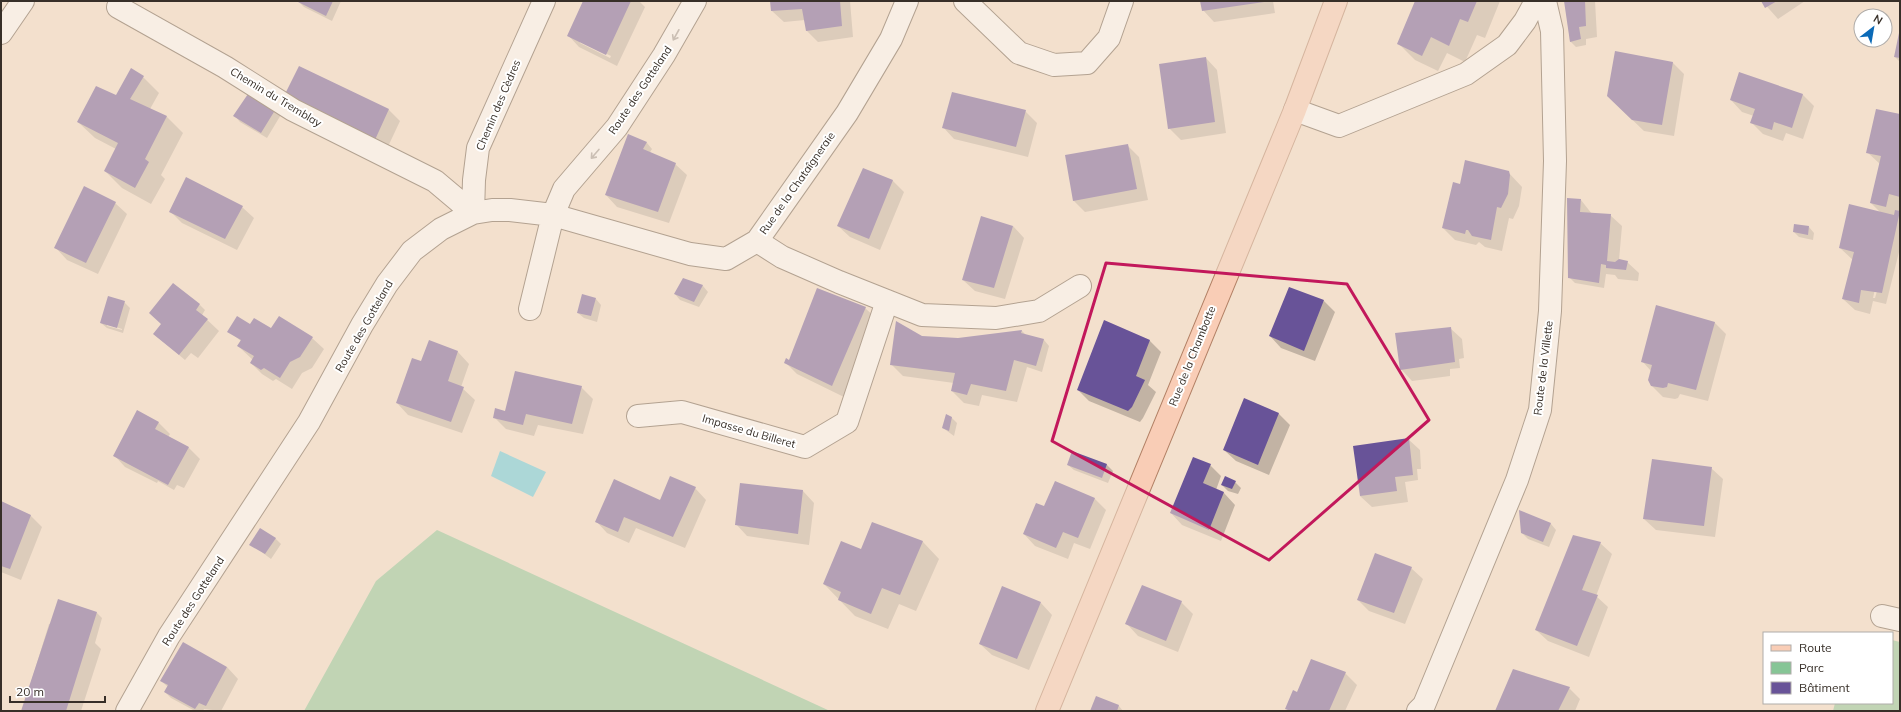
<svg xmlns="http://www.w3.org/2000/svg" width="1901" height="712" font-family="Mulish,sans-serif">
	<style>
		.green { fill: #86c596 }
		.water { fill: #57cce2 }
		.shadow { fill: #0003; fill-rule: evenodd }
		.building { fill: #685398 }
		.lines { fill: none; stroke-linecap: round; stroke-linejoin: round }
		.minor-casing { stroke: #675747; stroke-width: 24 }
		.major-casing { stroke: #b28065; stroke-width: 24 }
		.minor { stroke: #fff; stroke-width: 22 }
		.major { stroke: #f9cdb6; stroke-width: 22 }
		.oneway { stroke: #9b9794 }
		.marked { fill: none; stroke: #c2185b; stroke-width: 3; stroke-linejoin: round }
		.labels { text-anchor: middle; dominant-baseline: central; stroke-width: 4; stroke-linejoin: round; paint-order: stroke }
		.street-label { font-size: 11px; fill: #372f28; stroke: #fff }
	</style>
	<rect width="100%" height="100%" fill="#f3e0cd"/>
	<path class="green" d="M437,530L830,711H304L376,581Z
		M1892,640L1900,642V711H1833L1835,703H1892Z"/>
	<path class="water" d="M500,451L546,472L533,497L491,476Z"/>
	<path class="shadow" d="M298,1H341L332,21L304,7Z
		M584,1H639L645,7L617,66L579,47L568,35ZM580,41L611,56L610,58L580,43Z
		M771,1H850L853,37L818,42L807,31L805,20L784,22L772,11Z
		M1201,1H1273L1275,13L1214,22L1203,10Z
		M1416,1H1500L1485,38L1477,35L1465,62L1447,53L1438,71L1415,60L1399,44Z
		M1565,1H1595L1597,37L1586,39V45L1576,47L1570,41Z
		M1762,1H1805L1778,19Z
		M1900,35V62L1895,57Z
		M1616,52L1673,63L1684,74L1674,136L1644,131L1620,108Z
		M1206,58L1217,70L1226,133L1181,140L1169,128Z
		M300,67L389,110L400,121L385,153Z
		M143,77L159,93L150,109L167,117L183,133L161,175L165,179L151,204L122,188L105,171L116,149L95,138L78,122Z
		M250,92L282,113L267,138L240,122L235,116Z
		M1803,95L1814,106L1803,139L1786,133L1783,141L1763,134L1751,122L1754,116L1742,112L1731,100Z
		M1025,111L1037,123L1028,157L954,139L943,127Z
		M1900,115V248L1886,304L1873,301L1870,314L1855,310L1843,299L1853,260L1840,248L1881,213L1871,203L1880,164L1867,152ZM1875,289L1877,291L1875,298H1873Z
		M629,136L647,143L652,149L649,154L675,164L687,175L669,223L617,207L606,195Z
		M1127,145L1139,157L1148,200L1085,212L1074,201L1066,156Z
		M863,169L893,181L904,192L880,250L850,237L838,226Z
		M1508,172L1522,187L1519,206L1513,219L1509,218L1502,251L1485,247L1479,242L1476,245L1455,240L1443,228L1460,185Z
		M1581,200L1592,214L1610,215L1622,226L1619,260L1627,262L1639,273L1638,281L1618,279L1615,275L1606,274L1604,288L1575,283L1569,277Z
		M115,203L127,214L98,274L67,260L56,248Z
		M242,207L254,218L237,250L182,223L170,211Z
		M1013,226L1024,238L1005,299L975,291L963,280Z
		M1809,227L1814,233L1813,240L1799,237L1794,232Z
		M683,279L703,286L708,292L699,307L680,300L675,294Z
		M596,299L601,305L597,322L584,318L578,313Z
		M1324,301L1335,312L1315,361L1281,348L1270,336Z
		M124,302L130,308L123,333L107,328L101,323ZM107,324L122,329V330L107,326Z
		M200,305L205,310L202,315L219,331L198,358L191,353L185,360L154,334L162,324Z
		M865,308L877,319L844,397L797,374L785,362H790Z
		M1105,322L1150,341L1161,352L1148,385L1156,392L1143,418L1140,422L1089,401L1078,390Z
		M1714,322L1726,334L1708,401L1680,394L1678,398L1675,399L1663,397L1651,385V371L1642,361Z
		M1450,328L1462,339L1464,358L1459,359L1460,368L1450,369V376L1412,381L1401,369Z
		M271,330L312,338L324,349L312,368L302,373L292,389L276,379L273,381L262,374L251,363L253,360L238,346L241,341L228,331Z
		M1022,331L1026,335L1044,340L1049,346L1042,372L1027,367L1017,402L982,395L979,406L964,403L952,391L954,383L903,376L891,364L922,337L958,339Z
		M429,342L458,352L469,364L461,387L475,400L462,433L408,415L397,403L425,364Z
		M581,387L593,399L583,434L538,425L534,436L506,429L494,417Z
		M1245,399L1279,414L1290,425L1269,475L1236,461L1224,450Z
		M951,417L957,423L954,436L943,428Z
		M158,422L170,434L168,437L188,447L200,459L184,488L177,485L174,490L158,481L157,483L125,467L114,455Z
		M1408,439L1420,450L1421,469H1417L1418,480L1405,482L1408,502L1372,507L1360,496Z
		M1073,452L1107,465L1113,471L1108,483L1074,470L1068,465Z
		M1210,465L1221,476L1216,490L1224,493L1235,505L1221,541L1182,525L1171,513Z
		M1711,468L1723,479L1715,537L1656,530L1644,519Z
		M1235,482L1241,488L1238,494L1228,491L1222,485Z
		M741,484L803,491L814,503L809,545L747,536L736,524Z
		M695,488L706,500L685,548L636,528L629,543L607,533L596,521Z
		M1094,498L1106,510L1090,549L1074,543L1068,559L1035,546L1024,534L1045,508Z
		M1,502L30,515L42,527L21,580L1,572Z
		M1520,512L1551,524L1556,530L1549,547L1528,539L1522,533Z
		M872,523L923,542L939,559L916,611L899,604L888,629L855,616L824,584L862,550Z
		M275,538L281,544L271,559L251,544Z
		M1600,543L1612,554L1596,596L1608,607L1589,657L1548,641L1536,630Z
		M1411,568L1423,579L1405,624L1369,611L1358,600Z
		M1181,602L1193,614L1178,652L1138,636L1127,624Z
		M1041,603L1052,615L1029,670L992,655L980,644Z
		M97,613L102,618L95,643L101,649L81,711H22L49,624Z
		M227,667L238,679L221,711L204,709L203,711H195L171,698L165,692L168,687L161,681Z
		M1345,673L1357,685L1345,711H1289L1286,708L1297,694Z
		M1569,688L1580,699L1575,711H1496Z
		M1097,698L1119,706L1123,711H1091Z"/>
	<path class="building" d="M296,1H333L326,16Z
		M583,1H631L606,55L567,36Z
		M770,1H840L842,26L806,31L802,9L771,11Z
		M1200,1H1264V2L1202,11Z
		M1415,1H1477L1468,22L1460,19L1449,46L1431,37L1422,56L1397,44Z
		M1564,1H1585L1586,26L1579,27L1581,39L1570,42Z
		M1761,1H1777L1765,8Z
		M1899,33H1900V58L1894,57Z
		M1615,51L1673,62L1662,125L1632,120L1607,96Z
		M1206,57L1215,122L1168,129L1159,64Z
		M299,66L389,109L374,142L284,96Z
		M131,68L144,76L130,99L167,116L145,159L149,162L135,188L104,171L118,143L77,122L96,86L116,95Z
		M1739,72L1803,94L1792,128L1774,122L1772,130L1750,123L1755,109L1730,100Z
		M250,91L277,107L261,133L233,116Z
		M952,92L1026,110L1016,147L942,128Z
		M1876,109L1900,114V197L1889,194L1886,207L1870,203L1881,156L1866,153Z
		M628,134L647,142L643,149L676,163L658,212L605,195Z
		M1128,144L1137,189L1073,201L1065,155Z
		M1465,160L1509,171L1510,175L1508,194L1501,208L1497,207L1491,240L1472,236L1468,230H1466L1465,234L1442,228L1453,182L1460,184Z
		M863,168L893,180L869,239L837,226Z
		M186,177L243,206L225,239L169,212Z
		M84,186L116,202L86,263L54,248Z
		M1567,198L1581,199L1580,212L1611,214L1607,261L1615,262L1619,259L1628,261L1626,270L1606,268V265L1601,264L1599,283L1568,278Z
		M1849,204L1894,215L1895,210L1900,211L1882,293L1861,290L1859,303L1842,299L1854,252L1839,248Z
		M981,216L1013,226L994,288L962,280Z
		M1794,224L1809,226L1808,235L1793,232Z
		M683,278L703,285L694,302L674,294Z
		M173,283L200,304L196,310L208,319L179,355L153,334L161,324L149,313Z
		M1289,287L1324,300L1304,351L1269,336Z
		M817,288L866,307L832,386L784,363L786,358L789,360Z
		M582,294L596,298L591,316L577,313Z
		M108,296L125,301L117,328L100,323Z
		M1656,305L1715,322L1696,390L1668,383L1667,387L1663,388L1651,386L1648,380L1652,365L1641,362Z
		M237,316L250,324L254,318L271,328L279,316L313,337L300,357L290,362L280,378L264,368L261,370L250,363L254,356L237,346L241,340L227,332Z
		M1104,320L1150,340L1136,376L1145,380L1132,407L1128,411L1077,390Z
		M896,321L922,336L958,338L1022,330L1021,333L1044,339L1036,366L1014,360L1006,391L971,384L967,395L951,391L955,373L890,365Z
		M1451,327L1455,362L1400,370L1395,333Z
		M429,340L458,351L448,381L464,387L451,422L396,403L412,358L421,361Z
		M515,371L582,386L572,424L526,414L523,425L493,418L495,408L505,411Z
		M1244,398L1279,413L1258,465L1223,450Z
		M137,410L159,422L155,429L189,447L168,485L113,456Z
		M946,414L952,417L949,431L942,428Z
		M1409,438L1413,475L1395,477L1397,491L1360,496L1353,446Z
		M1072,451L1107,464L1102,478L1067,465Z
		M1193,457L1211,464L1203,483L1224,492L1209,530L1170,513Z
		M1652,459L1712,467L1704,526L1643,519Z
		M670,476L696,487L673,537L624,517L618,532L595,522L614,479L660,500Z
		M1225,476L1236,481L1232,489L1221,485Z
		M1055,481L1095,498L1078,538L1063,532L1056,548L1023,534L1036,503L1044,506Z
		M740,483L803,490L798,534L735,525Z
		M1,501L31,515L10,569L1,566Z
		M1519,510L1551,523L1543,542L1521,533Z
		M872,522L923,541L900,595L882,588L871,614L838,600L841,592L823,584L841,541L861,549Z
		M260,528L276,538L265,554L249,545Z
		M1573,535L1601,542L1582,590L1598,595L1577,646L1535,630Z
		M1375,553L1412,567L1394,613L1357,600Z
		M1142,585L1182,601L1166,641L1125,624Z
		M1002,586L1041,602L1017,659L979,644Z
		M58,599L97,612L66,711H21Z
		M183,642L227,667L206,706L199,703L195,709L164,692L168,685L160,681Z
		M1311,659L1346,672L1329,711H1291L1285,709L1293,690L1297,692Z
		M1513,669L1570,687L1558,711H1495Z
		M1096,696L1119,705L1117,711H1090Z"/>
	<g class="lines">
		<g class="minor-casing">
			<path id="minor" d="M965,1L1019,53L1054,65L1087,63L1109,38L1122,1
				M118,7L225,67L293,110L435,181L473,213
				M1,33L23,1
				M1295,110L1339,126L1466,74L1507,45L1525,21L1536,1
				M473,213L474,180L478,148L544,1
				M757,241L782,257L839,282L922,315L996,318L1039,311L1080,286
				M530,309L553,215L564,189L617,127L664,55L695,1
				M638,416L682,412L805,447L847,422L887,301
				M1882,616L1900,620
				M127,711L169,636L309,422L362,325L387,284L412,251L441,229L473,213L492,210H510L553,215L690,254L726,259L757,241L847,113L891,39L907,1
				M1418,711L1424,705L1517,480L1540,410L1550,311L1555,161L1552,31L1545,1"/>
		</g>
		<g class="major-casing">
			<path id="major" d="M1047,711L1295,110L1336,1"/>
		</g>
		<use href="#minor" class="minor"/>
		<use href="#major" class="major"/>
	</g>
	<defs><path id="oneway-shaft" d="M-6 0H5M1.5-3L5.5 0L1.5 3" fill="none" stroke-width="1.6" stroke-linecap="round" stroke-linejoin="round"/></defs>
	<g class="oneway">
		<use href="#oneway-shaft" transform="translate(676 35) rotate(119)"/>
		<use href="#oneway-shaft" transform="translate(595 154) rotate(131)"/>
	</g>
	<path d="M0 0H1901V712H0ZM1106,263L1347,284L1429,420L1269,560L1052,441Z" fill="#f3e0cd" fill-opacity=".55" fill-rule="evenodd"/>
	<path class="marked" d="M1106,263L1347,284L1429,420L1269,560L1052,441Z"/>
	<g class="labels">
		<g class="street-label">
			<text transform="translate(640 90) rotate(-56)">Route des Gotteland</text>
			<text transform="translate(276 97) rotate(31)">Chemin du Tremblay</text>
			<text transform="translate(498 105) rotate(-67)">Chemin des Cèdres</text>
			<text transform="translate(797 183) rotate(-55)">Rue de la Chataîgneraie</text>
			<text transform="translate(364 326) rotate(-60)">Route des Gotteland</text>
			<text transform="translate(1192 356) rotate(-68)">Rue de la Chambotte</text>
			<text transform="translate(1543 368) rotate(-83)">Route de la Villette</text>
			<text transform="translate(749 431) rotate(16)">Impasse du Billeret</text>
			<text transform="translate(193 601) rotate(-57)">Route des Gotteland</text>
		</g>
	</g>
	<rect width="1901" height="712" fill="none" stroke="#372f28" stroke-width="4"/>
	<rect x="1763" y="632" width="130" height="72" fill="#ffffff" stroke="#afaca9"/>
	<rect x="1771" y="645" width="20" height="6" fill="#f9cdb6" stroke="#afaca9"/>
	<text x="1799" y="652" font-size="12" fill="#372f28">Route</text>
	<rect x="1771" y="662" width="20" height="12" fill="#86c596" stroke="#afaca9"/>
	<text x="1799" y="672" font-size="12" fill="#372f28">Parc</text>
	<rect x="1771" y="682" width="20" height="12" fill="#685398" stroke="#afaca9"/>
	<text x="1799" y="692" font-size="12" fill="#372f28">Bâtiment</text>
	<g transform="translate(1873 28) rotate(31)"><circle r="19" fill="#ffffff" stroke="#afaca9"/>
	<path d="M0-3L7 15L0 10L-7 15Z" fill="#0b6ab7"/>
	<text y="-6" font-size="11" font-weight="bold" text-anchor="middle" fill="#372f28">N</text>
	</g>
	<path d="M10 696v6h95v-6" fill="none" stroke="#372f28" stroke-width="2"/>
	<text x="16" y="696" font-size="12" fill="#372f28" stroke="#ffffff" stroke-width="3" paint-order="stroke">20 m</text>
</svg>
